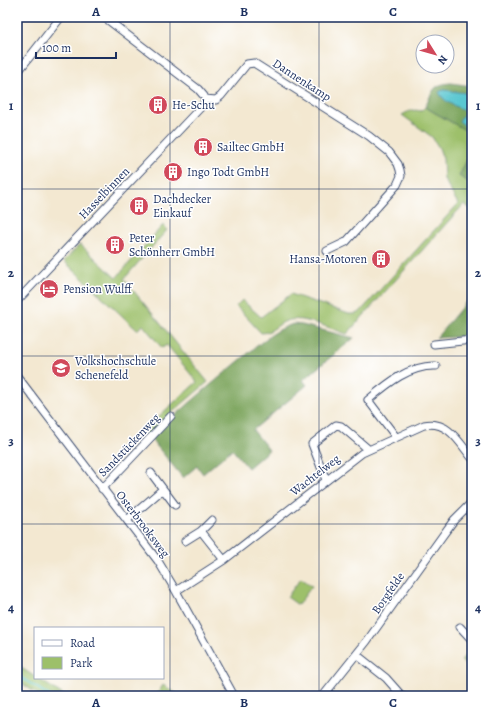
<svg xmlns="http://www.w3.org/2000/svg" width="489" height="713" font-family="Alegreya,serif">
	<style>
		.green { fill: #9dc06a; stroke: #5c7864 }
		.forest { fill: #7ea65e; stroke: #4c6a5e }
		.water { fill: #5ac7d1; stroke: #3a7b98 }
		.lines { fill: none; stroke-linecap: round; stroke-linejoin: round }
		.stream { stroke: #5ac7d1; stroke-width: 1.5 }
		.minor-casing { stroke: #3b4b6f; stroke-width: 9 }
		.minor { stroke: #fff; stroke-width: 7 }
		.grid { fill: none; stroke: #1b2f5e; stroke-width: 1; stroke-opacity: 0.55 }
		.labels { text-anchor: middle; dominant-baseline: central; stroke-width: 3; stroke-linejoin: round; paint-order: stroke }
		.street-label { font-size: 12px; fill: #1b2f5e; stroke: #fff }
		.poi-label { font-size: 12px; fill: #1b2f5e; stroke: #fff; text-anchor: start }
		.neatline { fill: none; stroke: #1b2f5e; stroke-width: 1.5 }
		.grid-label { font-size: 13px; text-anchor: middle; font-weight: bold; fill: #1b2f5e }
	</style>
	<rect width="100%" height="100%" fill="#fff"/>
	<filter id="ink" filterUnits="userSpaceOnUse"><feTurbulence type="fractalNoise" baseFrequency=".025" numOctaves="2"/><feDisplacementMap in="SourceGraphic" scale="8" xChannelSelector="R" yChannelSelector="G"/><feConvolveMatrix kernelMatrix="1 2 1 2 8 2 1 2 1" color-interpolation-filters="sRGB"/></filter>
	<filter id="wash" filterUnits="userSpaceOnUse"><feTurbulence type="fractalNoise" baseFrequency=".012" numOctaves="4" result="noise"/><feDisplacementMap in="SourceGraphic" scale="16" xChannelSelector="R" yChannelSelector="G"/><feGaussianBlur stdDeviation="0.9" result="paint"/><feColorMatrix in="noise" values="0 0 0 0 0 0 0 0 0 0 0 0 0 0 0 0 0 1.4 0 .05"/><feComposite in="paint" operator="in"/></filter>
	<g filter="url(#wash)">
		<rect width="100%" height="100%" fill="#f3e8d1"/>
		<path class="green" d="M425,107L472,134V150L459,176L472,184V210L464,204L347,334C331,329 302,315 286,321C276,325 272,333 261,333L236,306L242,300L261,317L291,294L349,314H355L360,312L458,204L444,179L443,159L439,148L432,137L402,115C409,111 413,109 421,111Z
			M163,225L167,230L124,279L208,382L169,415L148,436L142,434L160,415L197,382L167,345L162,348L143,325L137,330L64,261L80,244L116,278Z
			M301,578L312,586L298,605L287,597Z
			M470,652L472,654V663L467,667L461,660Z
			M17,665L35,677V678H37L65,696H40L17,680Z
			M163,685L179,695L178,696H156Z"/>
		<path class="forest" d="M451,83L472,86V134L425,107C433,92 432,84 451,83Z
			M472,150V184L459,176Z
			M472,295V336L436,338Z
			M293,324L302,325L354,338L303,380L307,385L253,430L269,450L248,468L232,449L203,474L197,466L183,478L151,439C179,411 209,386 239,361C255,348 273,330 293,324Z"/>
		<path class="water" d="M444,90L472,94V131L459,121L466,111C456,106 444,103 439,92Z"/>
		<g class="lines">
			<path class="stream" d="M17,675L50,696"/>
		</g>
	</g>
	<g filter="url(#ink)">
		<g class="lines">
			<g class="minor-casing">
				<path id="minor" d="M104,17L198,89L204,96L205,99L216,100L221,96L247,64L254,63L369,136L389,152L398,164L400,170L401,176L397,185L346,242L327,251
					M17,73L61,17
					M17,301L200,108L204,103L205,99
					M434,344L472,340
					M17,376L158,561L176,591L234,696
					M396,437L368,400C387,384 409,365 436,366
					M151,473L175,505
					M326,480L312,444L336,425L341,426L368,449
					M102,489L171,416
					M127,520L163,489
					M201,531L224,560
					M185,541L201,531L212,520
					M176,591L224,560L362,453L424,425C448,420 459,442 472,458
					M460,627L472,640
					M357,655L386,678L402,696
					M323,696L367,641L443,535L454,520L472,502"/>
			</g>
			<use href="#minor" class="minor"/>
		</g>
	</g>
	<path class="grid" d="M170,17V696M319,17V696M17,189H472M17,356H472M17,524H472"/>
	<defs>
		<g id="building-disc" transform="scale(1)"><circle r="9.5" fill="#d1495b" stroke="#fff"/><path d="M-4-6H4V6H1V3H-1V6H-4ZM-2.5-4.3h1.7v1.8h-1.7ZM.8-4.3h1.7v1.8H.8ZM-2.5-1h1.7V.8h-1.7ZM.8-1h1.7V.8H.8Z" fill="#fff"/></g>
		<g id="hotel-disc" transform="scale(1)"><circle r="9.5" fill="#d1495b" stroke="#fff"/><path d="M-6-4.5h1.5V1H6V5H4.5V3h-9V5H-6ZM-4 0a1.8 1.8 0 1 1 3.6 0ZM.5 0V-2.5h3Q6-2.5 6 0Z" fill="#fff"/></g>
		<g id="university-disc" transform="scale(1)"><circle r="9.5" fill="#d1495b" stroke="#fff"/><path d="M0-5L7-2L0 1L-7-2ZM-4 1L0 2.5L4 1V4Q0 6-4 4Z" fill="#fff"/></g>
	</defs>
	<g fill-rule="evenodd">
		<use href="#building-disc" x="158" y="105"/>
		<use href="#building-disc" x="203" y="147"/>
		<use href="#building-disc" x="173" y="172"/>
		<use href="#building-disc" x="139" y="206"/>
		<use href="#building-disc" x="115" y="245"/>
		<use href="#building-disc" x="381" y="259"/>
		<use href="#hotel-disc" x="49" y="289"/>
		<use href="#university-disc" x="61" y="368"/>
	</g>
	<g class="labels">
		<g class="street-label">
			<text transform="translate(302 80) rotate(33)">Dannenkamp</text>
			<text transform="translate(104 193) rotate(-46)">Hasselbinnen</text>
			<text transform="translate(129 445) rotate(-46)">Sandstückenweg</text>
			<text transform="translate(315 475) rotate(-38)">Wachtelweg</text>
			<text transform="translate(143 524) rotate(53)">Osterbrooksweg</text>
			<text transform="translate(388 593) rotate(-55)">Borgfelde</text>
		</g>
		<g class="poi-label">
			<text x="172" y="105">He-Schu</text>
			<text x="217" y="147">Sailtec GmbH</text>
			<text x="187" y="172">Ingo Todt GmbH</text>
			<text x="153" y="199">Dachdecker<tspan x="153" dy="14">Einkauf</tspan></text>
			<text x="129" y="238">Peter<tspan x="129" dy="14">Schönherr GmbH</tspan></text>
			<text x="367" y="259" text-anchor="end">Hansa-Motoren</text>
			<text x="63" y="289">Pension Wulff</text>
			<text x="75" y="361">Volkshochschule<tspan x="75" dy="14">Schenefeld</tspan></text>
		</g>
	</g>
	<rect width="489" height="713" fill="none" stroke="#fff" stroke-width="44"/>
	<rect x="34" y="627" width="130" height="52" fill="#ffffff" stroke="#a4acbf"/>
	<rect x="42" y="640" width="20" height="6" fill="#ffffff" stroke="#a4acbf"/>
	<text x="70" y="647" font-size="12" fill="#1b2f5e">Road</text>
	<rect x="42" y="657" width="20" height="12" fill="#9dc06a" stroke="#a4acbf"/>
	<text x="70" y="667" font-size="12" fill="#1b2f5e">Park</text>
	<g transform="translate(435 54) rotate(127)"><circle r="19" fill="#ffffff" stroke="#a4acbf"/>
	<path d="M0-3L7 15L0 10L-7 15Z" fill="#d1495b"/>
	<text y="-6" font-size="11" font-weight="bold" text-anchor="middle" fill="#1b2f5e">N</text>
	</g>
	<path d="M36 52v6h80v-6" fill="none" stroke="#1b2f5e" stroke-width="2"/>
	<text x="42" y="52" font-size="12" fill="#1b2f5e" stroke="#ffffff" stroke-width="3" paint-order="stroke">100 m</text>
	<rect x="22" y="22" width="445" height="669" class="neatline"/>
	<g class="grid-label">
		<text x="96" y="16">A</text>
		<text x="244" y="16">B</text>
		<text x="393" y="16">C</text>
		<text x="11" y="110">1</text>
		<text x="478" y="110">1</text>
		<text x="11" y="277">2</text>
		<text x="478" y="277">2</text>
		<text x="11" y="445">3</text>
		<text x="478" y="445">3</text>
		<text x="11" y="612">4</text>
		<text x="478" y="612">4</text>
		<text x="96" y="707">A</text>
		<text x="244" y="707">B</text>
		<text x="393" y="707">C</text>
	</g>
</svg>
